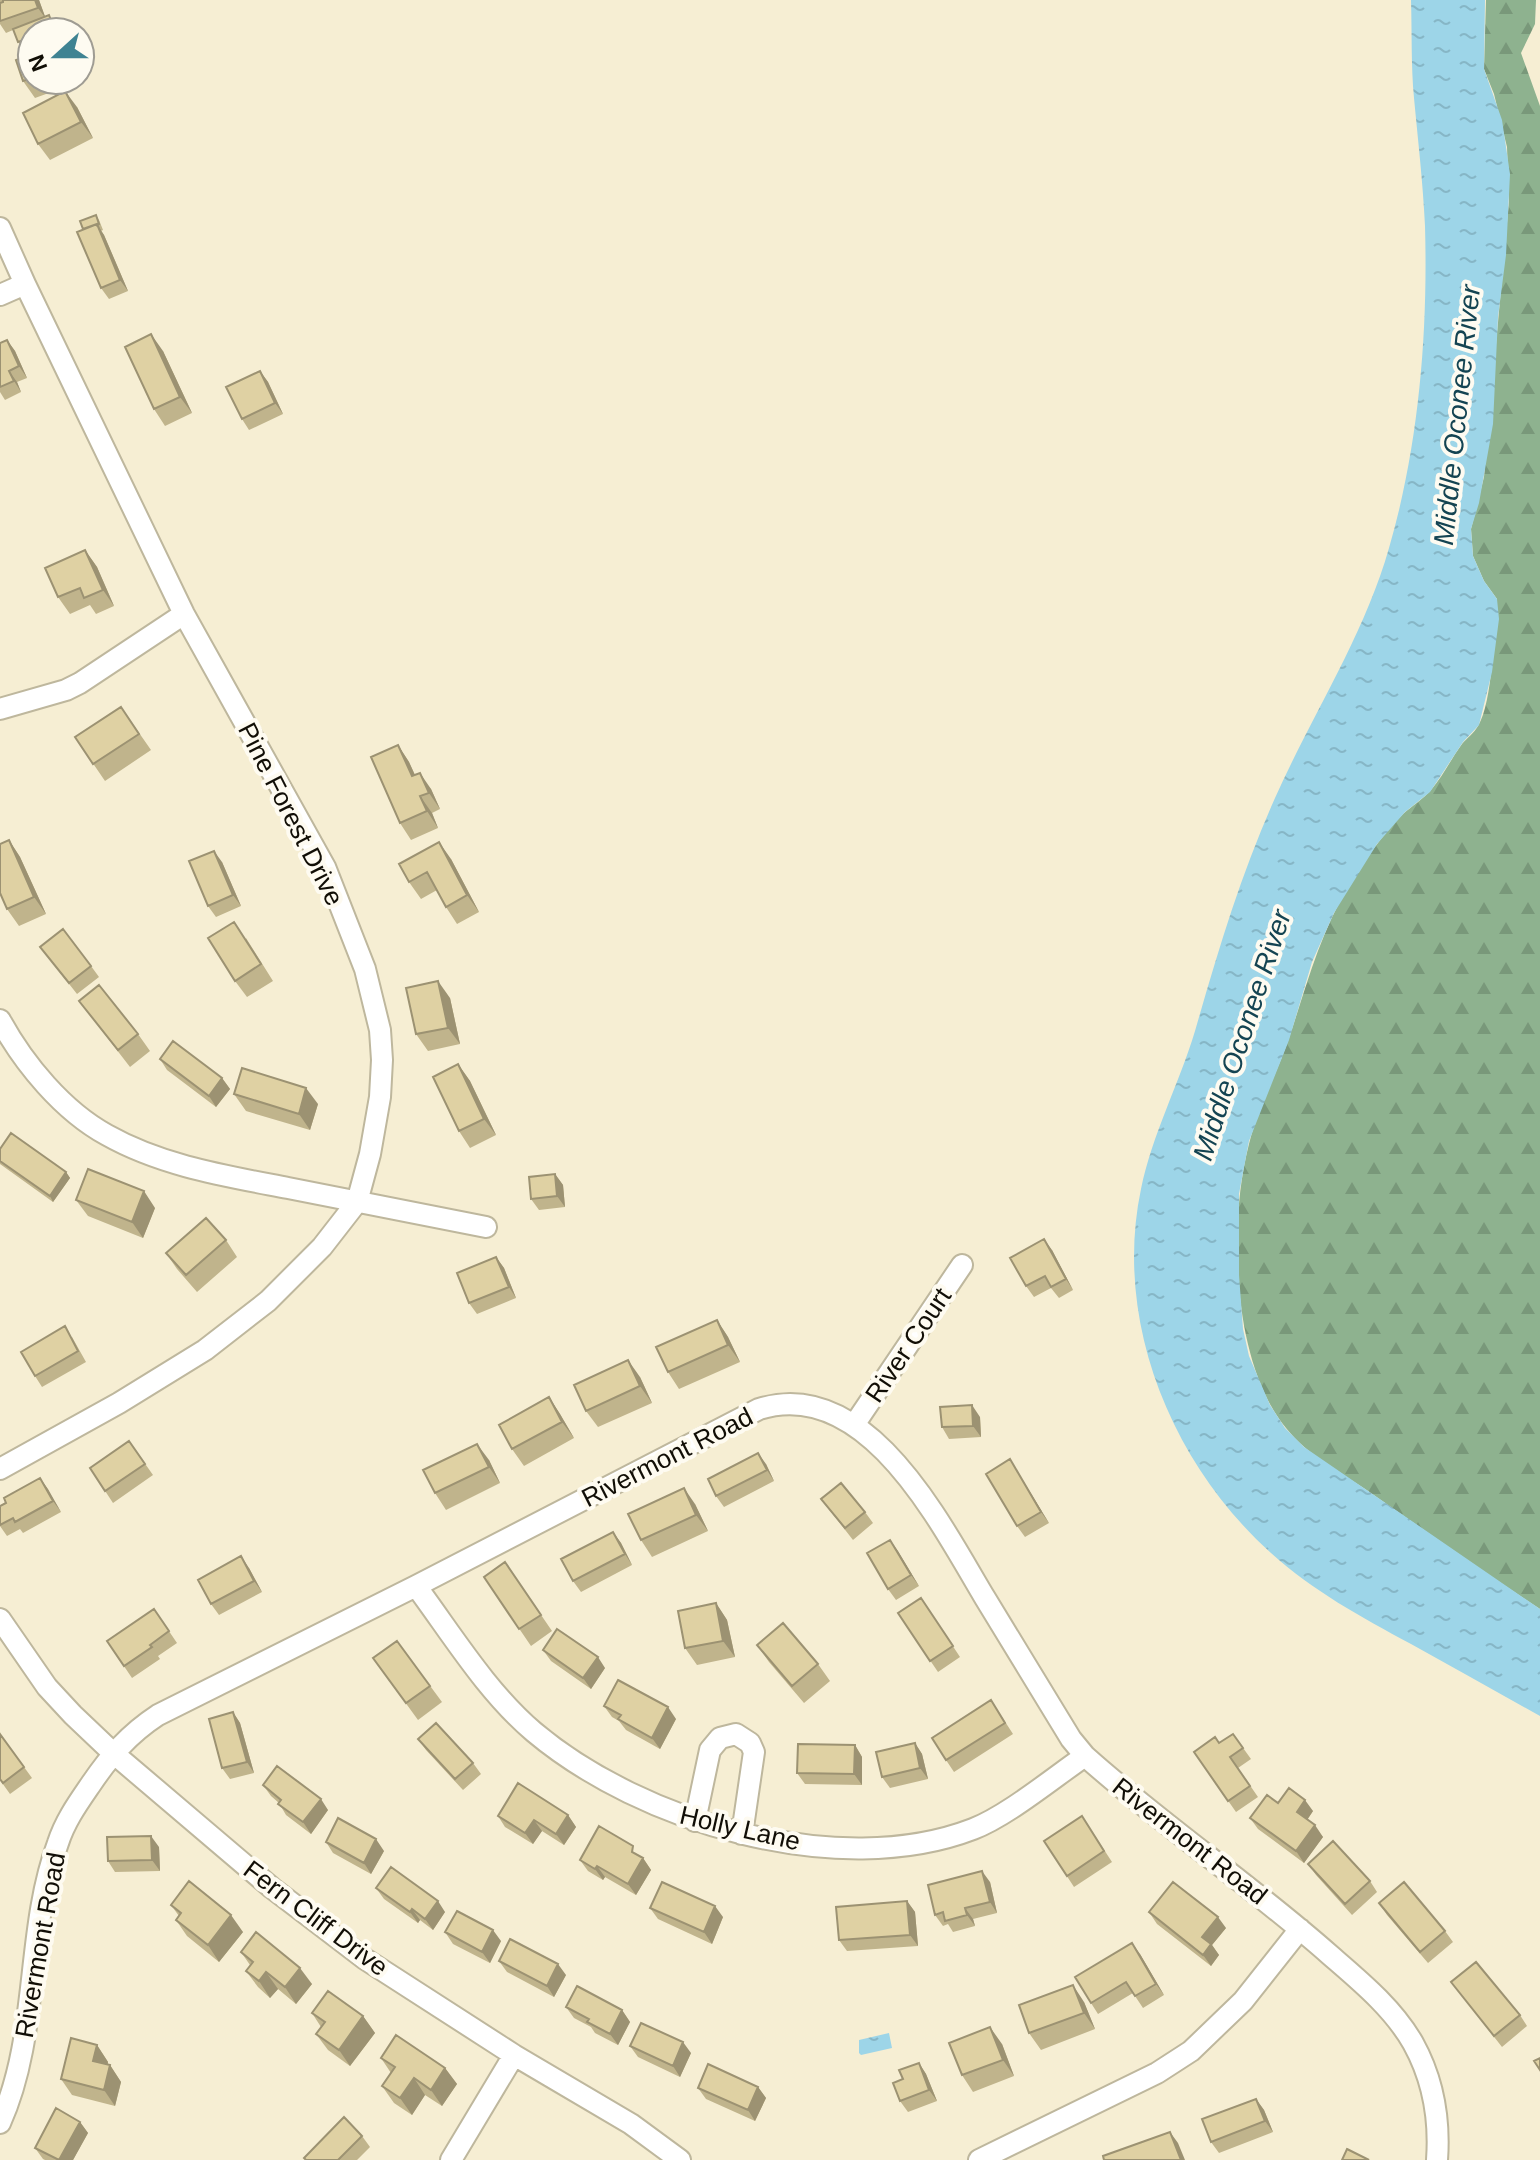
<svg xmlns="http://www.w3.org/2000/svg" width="1540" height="2160" font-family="Helvetica,sans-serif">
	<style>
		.forest { fill: url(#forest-firs) }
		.water { fill: url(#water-ripples) }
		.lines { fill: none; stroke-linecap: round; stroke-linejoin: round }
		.minor-casing { stroke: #beb79d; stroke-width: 24 }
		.minor { stroke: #fff; stroke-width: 20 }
		.wall { fill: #c0b48c }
		.shaded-wall { fill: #9c9272 }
		.building { fill: #dfd1a3; stroke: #9c9272; stroke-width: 2 }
		.labels { text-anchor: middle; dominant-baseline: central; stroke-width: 8; stroke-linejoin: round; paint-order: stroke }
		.street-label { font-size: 26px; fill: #110e06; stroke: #fefbf1 }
		.water-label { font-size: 28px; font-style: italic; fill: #144452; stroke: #fefbf1 }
	</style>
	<defs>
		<pattern id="forest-firs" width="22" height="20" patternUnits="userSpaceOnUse" patternTransform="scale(2)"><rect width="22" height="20" fill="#8eb28f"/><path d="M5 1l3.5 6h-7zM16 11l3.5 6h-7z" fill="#79987a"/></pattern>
		<pattern id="water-ripples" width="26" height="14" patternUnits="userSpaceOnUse" patternTransform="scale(2)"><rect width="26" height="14" fill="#9dd5e8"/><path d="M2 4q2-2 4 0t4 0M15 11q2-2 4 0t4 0" fill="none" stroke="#86b6c6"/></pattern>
	</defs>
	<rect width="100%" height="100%" fill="#f6eed3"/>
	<path class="forest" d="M1486,0H1536L1535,24L1521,53L1540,106V1609C1482,1571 1425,1531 1368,1491C1339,1471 1308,1456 1286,1428C1232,1363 1228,1223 1249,1144C1258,1107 1278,1072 1290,1035C1307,984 1320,934 1348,887C1364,861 1382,835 1403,814C1412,806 1423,799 1431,790C1443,776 1451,759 1462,744C1467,738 1474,733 1478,726C1493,702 1494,629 1497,599L1484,581L1473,556L1471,529L1484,477L1509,201L1507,147L1494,94L1484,69Z"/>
	<path class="water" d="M1411,0H1485L1484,69L1502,120L1510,174L1506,255L1498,317L1493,424L1479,503L1471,529L1473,556L1484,581L1497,599L1499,619L1492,672L1479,725L1463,742L1430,792L1405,812L1377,844L1334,913L1312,962L1289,1040L1249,1141L1239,1194V1275L1243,1329L1249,1356L1270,1405L1285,1428L1304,1447L1540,1609V1716C1497,1692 1454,1668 1411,1644C1361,1617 1313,1591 1271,1553C1172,1464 1113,1322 1141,1189C1152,1135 1179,1084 1195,1031C1218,951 1241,874 1275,798C1312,715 1364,636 1389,548C1419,445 1428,333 1425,226C1423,183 1418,141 1414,98C1411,66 1412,33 1411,0Z
		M889,2033L892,2048L861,2055L859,2053V2040Z"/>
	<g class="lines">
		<g class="minor-casing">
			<path id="minor" d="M0,228L25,284
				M0,295L25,284L184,614L325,867L365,969L380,1030L382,1060L380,1097L370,1154L357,1202L322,1247L268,1301L205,1350L119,1403L0,1469
				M0,709L66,690L80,683L184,614
				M0,1020C24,1064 63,1111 107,1135C162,1166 226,1176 288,1188C354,1201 420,1214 486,1227
				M854,1425L962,1265
				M416,1586C453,1636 487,1692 534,1732C641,1822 838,1881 973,1829C1007,1816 1053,1778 1085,1756
				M0,1619L47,1687L73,1715L112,1752L272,1888L365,1959L514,2055L631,2124L680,2160
				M695,1821L710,1750L720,1738L736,1734L750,1743L754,1752L742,1834
				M0,2123C40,2035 25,1931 58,1843C65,1821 78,1803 91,1784C110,1756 129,1734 158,1715L416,1586L759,1409C867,1375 941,1525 985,1598C1014,1645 1042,1692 1071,1739L1085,1756C1163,1826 1251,1885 1330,1955C1360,1981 1393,2008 1413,2043C1433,2079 1440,2119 1437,2160
				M451,2160L514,2055
				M979,2160L1157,2073L1191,2051L1243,2001L1300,1929"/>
		</g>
		<use href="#minor" class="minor"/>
	</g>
	<path class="wall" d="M0,0H39L45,17L32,32V80H78L79,82L35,98L23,81L28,56L18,42L13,30L6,33L0,24Z
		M77,107L93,138L50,160L38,144Z
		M96,215L99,220L103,230L101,231L104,235L128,291L109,299L101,288L83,229Z
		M7,340L15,351L27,378L17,382L21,392L5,400L0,392V343Z
		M163,351L192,413L165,426L154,409Z
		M260,371L268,382L283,414L249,430L242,419Z
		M85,550L97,567L114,606L96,614L90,605L70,614L58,597Z
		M121,707L151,750L105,781L75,737Z
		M398,745L409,762L415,775L431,789L440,809L432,813L438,828L411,840L400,823Z
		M9,840L20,857L46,914L19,926L7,909Z
		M451,859L479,912L457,924L446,907L437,890L421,899L409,882Z
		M222,862L241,906L216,917L208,906Z
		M246,938L273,981L247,997L235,981Z
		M40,947L91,966L99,977L77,994Z
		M450,998L460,1044L428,1051L416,1034Z
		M79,1001L138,1034L150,1051L130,1067Z
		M160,1059L222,1078L230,1089L216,1107L167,1070Z
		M458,1064L470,1081L496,1135L470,1148L459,1131Z
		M234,1094L318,1104L310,1130L246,1111Z
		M0,1149L66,1172L70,1178L53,1202L0,1164Z
		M555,1174L563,1185L565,1207L539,1210L531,1199Z
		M76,1200L155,1208L143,1238L88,1216Z
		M226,1240L237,1257L197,1292L177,1269L166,1253Z
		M1052,1250L1073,1290L1059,1298L1051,1288L1034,1297L1026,1286Z
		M496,1257L504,1268L516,1298L477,1314L469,1303Z
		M717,1320L728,1337L740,1362L679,1389L668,1372Z
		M72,1337L86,1362L42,1387L35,1376Z
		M640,1377L652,1403L598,1427L586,1411Z
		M549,1397L560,1414L574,1438L524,1466L512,1449Z
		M980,1417L981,1437L949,1439L942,1427Z
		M129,1441L153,1475L113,1503L90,1468Z
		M489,1460L500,1483L446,1510L435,1493Z
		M766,1464L774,1481L724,1507L716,1496Z
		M1017,1471L1049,1523L1025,1537L1017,1526Z
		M40,1478L61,1512L23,1533L20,1529L7,1536L0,1526V1506Z
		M821,1499L865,1512L873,1523L853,1540Z
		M695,1504L708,1531L652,1557L641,1540Z
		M613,1532L621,1543L632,1565L581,1592L573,1581Z
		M890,1540L919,1586L896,1600L888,1589Z
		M505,1562L552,1631L531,1646L484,1577Z
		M249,1568L262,1592L219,1615L211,1604Z
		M921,1598L960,1657L938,1672L898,1613Z
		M716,1603L727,1620L735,1657L697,1665L685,1648Z
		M154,1609L177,1643L158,1656L160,1659L132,1678L107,1641Z
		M397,1641L442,1702L418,1720L373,1658Z
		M757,1645L818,1664L830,1681L804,1703L769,1662Z
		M543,1650L605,1668L591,1689L551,1661Z
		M991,1700L1013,1734L954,1772L946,1760Z
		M604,1706L676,1719L660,1749L626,1730L619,1721L612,1717Z
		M233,1712L240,1723L254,1773L230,1779L222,1768Z
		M0,1734L32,1778L10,1794L0,1780Z
		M1233,1734L1251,1759L1238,1768L1258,1797L1236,1812L1194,1752L1219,1743Z
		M418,1739L473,1763L481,1774L463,1790L426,1750Z
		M915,1743L922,1754L928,1779L890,1788L882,1777Z
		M855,1745L862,1757V1785L805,1784L797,1773Z
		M263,1785L328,1810L311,1834L286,1815L279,1803L271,1796Z
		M1278,1803L1313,1811L1307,1820L1323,1837L1304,1863L1258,1829L1250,1818Z
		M568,1815L576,1827L564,1845L542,1831L533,1844L505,1827L498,1816Z
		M1082,1816L1112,1862L1074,1887L1044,1841Z
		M326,1842L384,1851L371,1874L333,1853Z
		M159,1847L160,1871L115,1872L108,1861Z
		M640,1856L643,1858L651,1870L636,1895L605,1877L603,1880L588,1871L580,1860Z
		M1308,1864L1370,1881L1377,1892L1352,1915L1316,1875Z
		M990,1882L997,1913L973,1919L975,1926L953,1932L948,1924L943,1926L935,1915Z
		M376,1888L445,1912L433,1930L420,1920L418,1923L384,1899Z
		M907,1901L915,1912L918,1946L847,1951L839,1940Z
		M1379,1903L1445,1931L1453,1942L1428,1963L1387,1915Z
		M171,1905L243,1932L219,1962L187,1936L176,1920L179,1916Z
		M650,1908L723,1917L712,1944L658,1919Z
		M1149,1912L1226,1928L1212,1945L1219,1955L1211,1966L1157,1924Z
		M445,1932L501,1941L490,1963L453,1944Z
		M241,1952L312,1984L296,2004L278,1989L270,1998L258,1987L246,1971L250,1965Z
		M1140,1954L1164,1995L1143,2008L1133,1993L1098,2014L1091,2003Z
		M499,1961L566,1975L554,1997L507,1972Z
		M1451,1982L1520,2015L1527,2026L1502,2047Z
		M1084,2002L1095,2029L1041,2050L1029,2033Z
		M566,2007L622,2010L630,2022L618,2045L595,2033L591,2027L574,2018Z
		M312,2013L363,2016L375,2033L350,2066L328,2050L316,2034L321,2027Z
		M1002,2044L1014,2076L973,2092L962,2075Z
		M97,2045L108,2062V2065H110L121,2082L115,2106L72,2095L61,2079Z
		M630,2046L691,2053L680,2077L638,2057Z
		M381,2058L445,2068L457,2084L442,2106L425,2095L412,2115L394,2103L382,2086L391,2073Z
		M919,2063L926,2074L937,2101L908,2112L900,2101L903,2079Z
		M758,2087L766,2098L755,2121L706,2099L698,2088Z
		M1256,2099L1264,2110L1273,2132L1219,2153L1211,2142Z
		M80,2122L88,2133L73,2160H45L43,2159L35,2148Z
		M362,2136L370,2147L357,2160H306Z"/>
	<path class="shaded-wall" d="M35,0H39L46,19L38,8Z
		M49,15L60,32H55Z
		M65,91L77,107L93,138L81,122Z
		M97,224L104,235L128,291L120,280Z
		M151,334L163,351L192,413L180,397Z
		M7,340L15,351L27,378L19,366Z
		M9,371L17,382L21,392L14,381Z
		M260,371L268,382L283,414L275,403Z
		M85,550L97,567L114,606L103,590Z
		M398,745L409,762L423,793L412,776Z
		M420,773L431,789L440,809L429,793Z
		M420,796L432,813L438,828L427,811Z
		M9,840L20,857L46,914L34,897Z
		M439,842L451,859L479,912L467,895Z
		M214,851L222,862L241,906L233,895Z
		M438,981L450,998L460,1044L448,1028Z
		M458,1064L470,1081L496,1135L484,1119Z
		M222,1078L230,1089L216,1107L209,1096Z
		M306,1088L318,1104L310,1130L299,1114Z
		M66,1172L70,1178L53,1202L50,1196Z
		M555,1174L563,1185L565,1207L557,1196Z
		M144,1191L155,1208L143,1238L132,1222Z
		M1044,1239L1052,1250L1073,1290L1066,1279Z
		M496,1257L504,1268L516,1298L509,1287Z
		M717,1320L728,1337L740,1362L728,1345Z
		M628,1360L640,1377L652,1403L640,1386Z
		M549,1397L560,1414L574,1438L562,1422Z
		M972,1405L980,1417L981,1437L973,1426Z
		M477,1444L489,1460L500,1483L489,1467Z
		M758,1453L766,1464L774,1481L767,1470Z
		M1010,1459L1017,1471L1049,1523L1041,1512Z
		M40,1478L48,1489L61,1512L53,1501Z
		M684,1488L695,1504L708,1531L696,1515Z
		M613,1532L621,1543L632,1565L625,1554Z
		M890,1540L898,1551L919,1586L911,1575Z
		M241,1556L249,1568L262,1592L254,1581Z
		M716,1603L727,1620L735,1657L723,1641Z
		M598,1657L605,1668L591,1689L583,1678Z
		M668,1707L676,1719L660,1749L652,1738Z
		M233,1712L240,1723L254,1773L247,1762Z
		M915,1743L922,1754L928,1779L920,1768Z
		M855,1745L862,1757V1785L854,1774Z
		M321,1799L328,1810L311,1834L303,1822Z
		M1305,1800L1313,1811L1305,1823L1297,1812Z
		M568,1815L576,1827L564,1845L556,1834Z
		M534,1820L542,1831L533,1844L525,1833Z
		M1315,1825L1323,1837L1304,1863L1296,1851Z
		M151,1836L159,1847L160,1871L152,1860Z
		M376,1839L384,1851L371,1874L364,1863Z
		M643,1858L651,1870L636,1895L628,1884Z
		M597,1866L605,1877L603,1880L595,1869Z
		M982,1871L990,1882L997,1913L990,1902Z
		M438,1901L445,1912L433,1930L425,1919Z
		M907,1901L915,1912L918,1946L910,1935Z
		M715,1906L723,1917L712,1944L704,1932Z
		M965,1908L973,1919L975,1926L967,1915Z
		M412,1909L420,1920L418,1923L410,1912Z
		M231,1915L243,1932L219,1962L208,1945Z
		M1218,1917L1226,1928L1212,1945L1219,1955L1211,1966L1203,1955L1202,1937Z
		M493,1930L501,1941L490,1963L482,1952Z
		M1132,1943L1140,1954L1164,1995L1156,1984Z
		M558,1964L566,1975L554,1997L547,1986Z
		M300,1968L312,1984L296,2004L285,1987Z
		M266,1972L278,1989L270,1998L259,1981Z
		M1073,1985L1084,2002L1095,2029L1084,2013Z
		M622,2010L630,2022L618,2045L610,2034Z
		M363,2016L375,2033L350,2066L339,2050Z
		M990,2027L1002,2044L1014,2076L1003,2060Z
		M683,2042L691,2053L680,2077L673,2066Z
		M97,2045L108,2062L104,2077L93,2061Z
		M919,2063L926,2074L937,2101L929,2090Z
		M110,2065L121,2082L115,2106L104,2090Z
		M445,2068L457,2084L442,2106L431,2090Z
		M414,2078L425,2095L412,2115L400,2098Z
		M758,2087L766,2098L755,2121L748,2110Z
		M1256,2099L1264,2110L1273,2132L1265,2121Z
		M80,2122L88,2133L73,2160H59Z
		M1170,2132L1178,2143L1185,2160H1181Z"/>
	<path class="building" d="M3,0H35L38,8L0,21V3L3,2Z
		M49,15L55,32H32V53L27,39L18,42L13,29Z
		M32,54V78L23,81L16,60Z
		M65,91L81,122L38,144L23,113Z
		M96,215L99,224L97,225V224L83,229L80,221Z
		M97,224L120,280L101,288L77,232Z
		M151,334L180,397L154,409L125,347Z
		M7,340L19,366L9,371L14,381L0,387V343Z
		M260,371L275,403L242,419L226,387Z
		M85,550L103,590L84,598L80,588L58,597L45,568Z
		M121,707L139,734L93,764L75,737Z
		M398,745L412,776L420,773L429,793L420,796L427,811L400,823L371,757Z
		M9,840L34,897L7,909L0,893V844Z
		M439,842L467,895L446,907L427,872L409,882L399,864Z
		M214,851L233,895L208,906L189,861Z
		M234,922L261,964L235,981L208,938Z
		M63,929L91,966L69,983L40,947Z
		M438,981L448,1028L416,1034L406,988Z
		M99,985L138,1034L118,1050L79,1001Z
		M173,1041L222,1078L209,1096L160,1059Z
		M458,1064L484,1119L459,1131L433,1077Z
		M242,1068L306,1088L299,1114L234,1094Z
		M11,1133L66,1172L50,1196L0,1161V1149Z
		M88,1169L144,1191L132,1222L76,1200Z
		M555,1174L557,1196L531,1199L529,1177Z
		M206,1218L226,1240L186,1275L166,1253Z
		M1044,1239L1066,1279L1051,1287L1045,1276L1026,1286L1010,1258Z
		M496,1257L509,1287L469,1303L457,1273Z
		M717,1320L728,1345L668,1372L656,1347Z
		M65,1326L78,1351L35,1376L21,1352Z
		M628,1360L640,1386L586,1411L574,1385Z
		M549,1397L562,1422L512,1449L499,1425Z
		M972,1405L973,1426L942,1427L940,1407Z
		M129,1441L145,1464L105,1491L90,1468Z
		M477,1444L489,1467L435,1493L423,1470Z
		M758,1453L767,1470L716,1496L708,1479Z
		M1010,1459L1041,1512L1017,1526L986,1474Z
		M40,1478L53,1501L15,1522L13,1518L0,1525V1506L6,1503L4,1498Z
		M841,1483L865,1512L845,1528L821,1499Z
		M684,1488L696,1515L641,1540L628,1514Z
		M613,1532L625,1554L573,1581L561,1559Z
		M890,1540L911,1575L888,1589L867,1553Z
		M241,1556L254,1581L211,1604L198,1580Z
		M505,1562L541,1615L519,1629L484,1577Z
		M921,1598L953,1646L930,1661L898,1613Z
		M716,1603L723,1641L685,1648L678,1611Z
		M154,1609L169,1631L150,1645L152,1647L124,1666L107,1641Z
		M783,1623L818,1664L792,1686L757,1645Z
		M557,1629L598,1657L583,1678L543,1650Z
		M397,1641L430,1686L406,1703L373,1658Z
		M618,1680L668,1707L652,1738L618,1719L621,1715L604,1706Z
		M991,1700L1005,1723L946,1760L932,1738Z
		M233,1712L247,1762L222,1768L209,1719Z
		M436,1723L473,1763L455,1779L418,1739Z
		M0,1734L24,1767L3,1783L0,1779Z
		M1233,1734L1243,1748L1230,1757L1250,1786L1228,1801L1194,1752L1215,1737L1219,1743Z
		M915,1743L920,1768L882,1777L876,1752Z
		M798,1744L855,1745L854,1774L797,1773Z
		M277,1766L321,1799L303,1822L278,1804L281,1800L263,1785Z
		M518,1783L568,1815L556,1834L534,1820L525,1833L498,1816Z
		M1289,1788L1305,1800L1297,1812L1315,1825L1296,1851L1250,1818L1267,1795L1278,1803Z
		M1082,1816L1104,1851L1067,1876L1044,1841Z
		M338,1818L376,1839L364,1863L326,1842Z
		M599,1826L633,1846L632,1852L643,1858L628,1884L597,1866L595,1869L580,1860Z
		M151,1836L152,1860L108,1861L107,1837Z
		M1333,1841L1370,1881L1345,1904L1308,1864Z
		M391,1867L438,1901L425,1919L412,1909L410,1912L376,1888Z
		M982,1871L990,1902L965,1908L967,1915L945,1921L943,1912L935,1915L928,1885Z
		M189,1881L231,1915L208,1945L176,1920L181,1913L171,1905Z
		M662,1882L715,1906L704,1932L650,1908Z
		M1173,1882L1218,1917L1202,1937L1211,1944L1203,1955L1149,1912Z
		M1404,1882L1445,1931L1420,1952L1379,1903Z
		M907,1901L910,1935L839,1940L836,1907Z
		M457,1911L493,1930L482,1952L445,1932Z
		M256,1932L300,1968L285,1987L266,1972L259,1981L246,1971L253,1962L241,1952Z
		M510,1939L558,1964L547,1986L499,1961Z
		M1132,1943L1156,1984L1135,1996L1126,1982L1091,2003L1075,1977Z
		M1476,1962L1520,2015L1494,2036L1451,1982Z
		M1073,1985L1084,2013L1029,2033L1019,2005Z
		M577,1986L622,2010L610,2034L587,2022L589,2019L566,2007Z
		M328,1991L363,2016L339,2050L316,2034L325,2022L312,2013Z
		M641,2023L683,2042L673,2066L630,2046Z
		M990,2027L1003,2060L962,2075L949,2043Z
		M396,2035L445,2068L431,2090L414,2078L400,2098L382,2086L395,2067L381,2058Z
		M71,2038L97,2045L93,2061L110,2065L104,2090L61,2079Z
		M1540,2058V2070L1534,2061Z
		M919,2063L929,2090L900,2101L893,2083L903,2079L899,2070Z
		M708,2064L758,2087L748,2110L698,2088Z
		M1256,2099L1265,2121L1211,2142L1202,2119Z
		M56,2108L80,2122L59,2160L35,2148Z
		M344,2117L362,2136L338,2160H306L304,2158Z
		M1170,2132L1181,2160H1104L1103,2156Z
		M1347,2149L1369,2160H1342Z"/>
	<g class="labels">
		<g class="street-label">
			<text transform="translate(291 814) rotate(63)">Pine Forest Drive</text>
			<text transform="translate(908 1345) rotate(-56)">River Court</text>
			<text transform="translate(667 1457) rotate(-27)">Rivermont Road</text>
			<text transform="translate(740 1828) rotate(13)">Holly Lane</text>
			<text transform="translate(1190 1841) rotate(38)">Rivermont Road</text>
			<text transform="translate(316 1918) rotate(37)">Fern Cliff Drive</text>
			<text transform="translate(40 1945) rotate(-80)">Rivermont Road</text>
		</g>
		<g class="water-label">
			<text transform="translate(1457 415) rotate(-84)">Middle Oconee River</text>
			<text transform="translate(1242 1035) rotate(-72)">Middle Oconee River</text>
		</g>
	</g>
	<g transform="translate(56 56) rotate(249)"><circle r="38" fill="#fefbf1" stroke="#9f9c93" stroke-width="2"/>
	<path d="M0-6L14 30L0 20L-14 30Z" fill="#3f8392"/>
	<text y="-12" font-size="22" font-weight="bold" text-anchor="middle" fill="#110e06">N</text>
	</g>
</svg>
